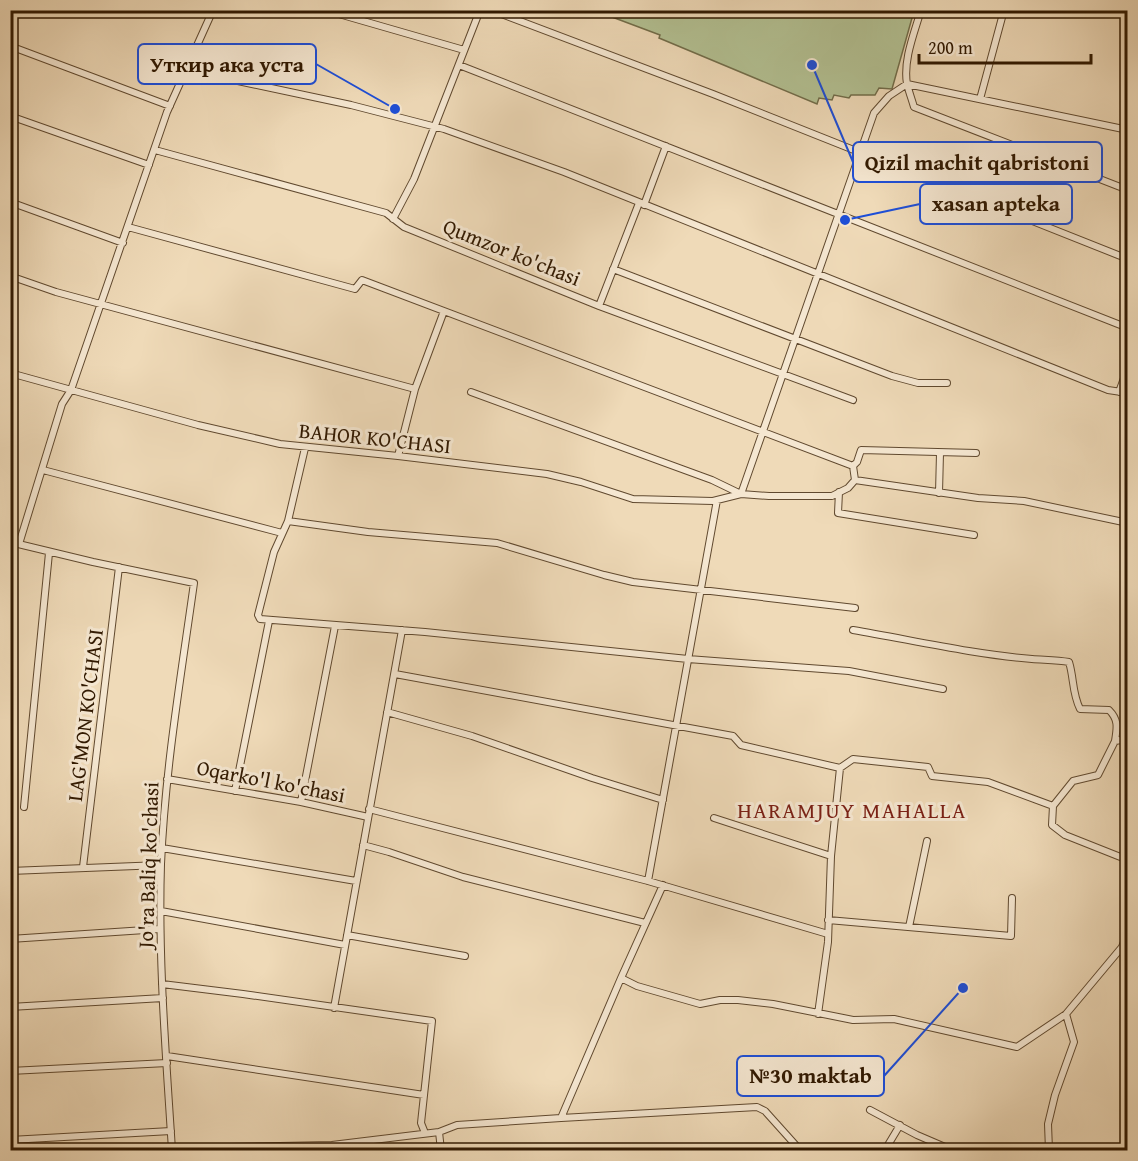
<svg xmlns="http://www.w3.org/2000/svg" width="1138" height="1161" font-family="'Gentium Book Plus',serif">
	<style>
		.green { fill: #b3c193; stroke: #726d4a; stroke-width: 1.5 }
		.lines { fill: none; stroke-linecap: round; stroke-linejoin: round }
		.minor-casing { stroke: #60492f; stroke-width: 8 }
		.minor { stroke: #f5e7d1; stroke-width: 6 }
		.labels { text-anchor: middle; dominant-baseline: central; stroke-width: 6; stroke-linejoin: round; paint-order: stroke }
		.street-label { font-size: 21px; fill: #311901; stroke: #f5e7d1 }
		.neighbourhood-label { font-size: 22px; letter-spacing: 1.5px; fill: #7a1f14; stroke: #f5e7d1 }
		.leader { fill: none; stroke: #1d4ed8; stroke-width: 2 }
		.callout-dot { fill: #1d4ed8; stroke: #f5e7d1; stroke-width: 2 }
		.callout { fill: #f5e7d1; stroke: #1d4ed8; stroke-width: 2 }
		.callout-label { font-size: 22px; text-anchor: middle; font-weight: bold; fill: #311901 }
	</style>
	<rect width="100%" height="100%" fill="#efdab8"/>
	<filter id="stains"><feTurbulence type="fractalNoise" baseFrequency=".00333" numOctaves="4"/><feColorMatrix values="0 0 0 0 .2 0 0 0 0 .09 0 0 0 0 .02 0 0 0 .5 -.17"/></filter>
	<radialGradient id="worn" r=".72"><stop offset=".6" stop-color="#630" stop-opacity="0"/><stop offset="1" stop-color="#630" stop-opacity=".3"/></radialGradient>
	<path class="green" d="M596,11L914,10V11L892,89L879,88L875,95H851L849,98L834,95L832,100L819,98L817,104L659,38L660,35Z"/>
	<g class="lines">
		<g class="minor-casing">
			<path id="minor" d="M325,10L464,50
				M491,10L713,94L1128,259
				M921,10C914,34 903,60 907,84C909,92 912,100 914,107L1128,190
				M10,46L170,106
				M459,65L1128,328
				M186,70L351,105L444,129L564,172L1108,390L1128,393
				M907,84L1128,130
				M980,99L1004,10
				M10,116L149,165
				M155,150L386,213L404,227L599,306L853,400
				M10,202L123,243
				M644,205L666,146
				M393,219L414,179L480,10
				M128,227L355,289L362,280L853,466
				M613,269L892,376L918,383H947
				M10,276L56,292L415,389
				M599,306L639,203
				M10,373L198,425L280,444L398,456L547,474L581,482L633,499L713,501L741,494
				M471,392L712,480L741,494L769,496H832L848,488L855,480L853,466L857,462L861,450L976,453
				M1119,392L1128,367
				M305,448L288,521L274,552L258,615L260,619L425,632L688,659L849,671L943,689
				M398,456L415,389L444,311
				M43,470L282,533
				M855,480L978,498L1024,501L1128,523
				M839,492L838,513L974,535
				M939,493L940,453
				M741,494L874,113L889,96L907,84
				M288,521L368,532L497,543L604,575L633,582L855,608
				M10,542L93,562L194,583C181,676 165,770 161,864C158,959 166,1055 172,1150
				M19,544L62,404L71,390L167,112L213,10
				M853,630C912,640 972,654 1032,659C1045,660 1057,660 1069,662C1074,678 1072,693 1080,709L1109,710C1119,720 1117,728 1115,741
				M395,674L733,736L741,745L840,768L853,759L928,767L932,776L988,782L1053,806
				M387,712L472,736L592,778L663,800
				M1128,739L1115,741L1098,775L1073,781L1053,806L1052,825L1065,835L1128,860
				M167,779L301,802L368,817
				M235,791L269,621
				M301,802L335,626
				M24,807L49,553
				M369,809L648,881L828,934
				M714,818L831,856
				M363,845L389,852L463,877L645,923
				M162,848L356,881
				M83,867L119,567
				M10,871L161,865
				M648,881L717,500
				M161,911L345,945
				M828,920L1011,936L1012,898
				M909,927L927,841
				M347,935L465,956
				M10,939L160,929
				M621,978L637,986L700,1004L720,1000H738L773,1004L853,1020L894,1019L1017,1047L1066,1014L1122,947L1126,937
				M162,984L243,994L432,1021L421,1123L425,1133
				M10,1007L163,998
				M334,1008L402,630
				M818,1014L828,942L831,856L840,768
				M167,1056L424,1095
				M10,1071L167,1063
				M870,1110L917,1135L952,1150
				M561,1118L757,1107L765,1111L800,1150
				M439,1132L441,1150
				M10,1140L171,1131
				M172,1148L332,1145L439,1132L457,1125L561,1118L621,978L663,885
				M885,1150L900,1125
				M1049,1150L1048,1124L1055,1095L1074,1042L1066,1014"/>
		</g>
		<use href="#minor" class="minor"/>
	</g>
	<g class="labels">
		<g class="street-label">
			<text transform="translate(512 252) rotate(22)">Qumzor ko'chasi</text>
			<text transform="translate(375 438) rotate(6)">BAHOR KO'CHASI</text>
			<text transform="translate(85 715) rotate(-83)">LAG'MON KO'CHASI</text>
			<text transform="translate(271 781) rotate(11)">Oqarko'l ko'chasi</text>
			<text transform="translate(148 865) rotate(-88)">Jo'ra Baliq ko'chasi</text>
		</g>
		<g class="neighbourhood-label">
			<text x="852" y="810">HARAMJUY MAHALLA</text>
		</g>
	</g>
	<path class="leader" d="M395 109L316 64M812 65L853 162M845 220L920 204M963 988L884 1076"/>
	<g class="callout-dot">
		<circle cx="395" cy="109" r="6"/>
		<circle cx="812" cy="65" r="6"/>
		<circle cx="845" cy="220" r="6"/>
		<circle cx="963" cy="988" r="6"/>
	</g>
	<g class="callout">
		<rect x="138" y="44" width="178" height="40" rx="6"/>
		<rect x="853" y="142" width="249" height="40" rx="6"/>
		<rect x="920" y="184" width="152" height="40" rx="6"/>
		<rect x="737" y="1056" width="147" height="40" rx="6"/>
	</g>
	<g class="callout-label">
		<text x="227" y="72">Уткир ака уста</text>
		<text x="977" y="170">Qizil machit qabristoni</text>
		<text x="996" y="211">xasan apteka</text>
		<text x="810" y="1083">№30 maktab</text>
	</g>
	<rect width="1138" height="1161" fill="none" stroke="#efdab8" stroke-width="36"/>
	<rect x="12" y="12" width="1114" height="1137" fill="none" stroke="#311901" stroke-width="3"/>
	<rect x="18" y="18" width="1102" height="1125" fill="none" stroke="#311901" stroke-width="1.5"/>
	<path d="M919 54v9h172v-9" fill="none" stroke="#311901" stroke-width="3"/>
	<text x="928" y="54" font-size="18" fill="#311901" stroke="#f5e7d1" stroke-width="4.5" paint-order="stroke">200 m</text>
	<rect width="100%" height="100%" filter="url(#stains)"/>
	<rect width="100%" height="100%" fill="url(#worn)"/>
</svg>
